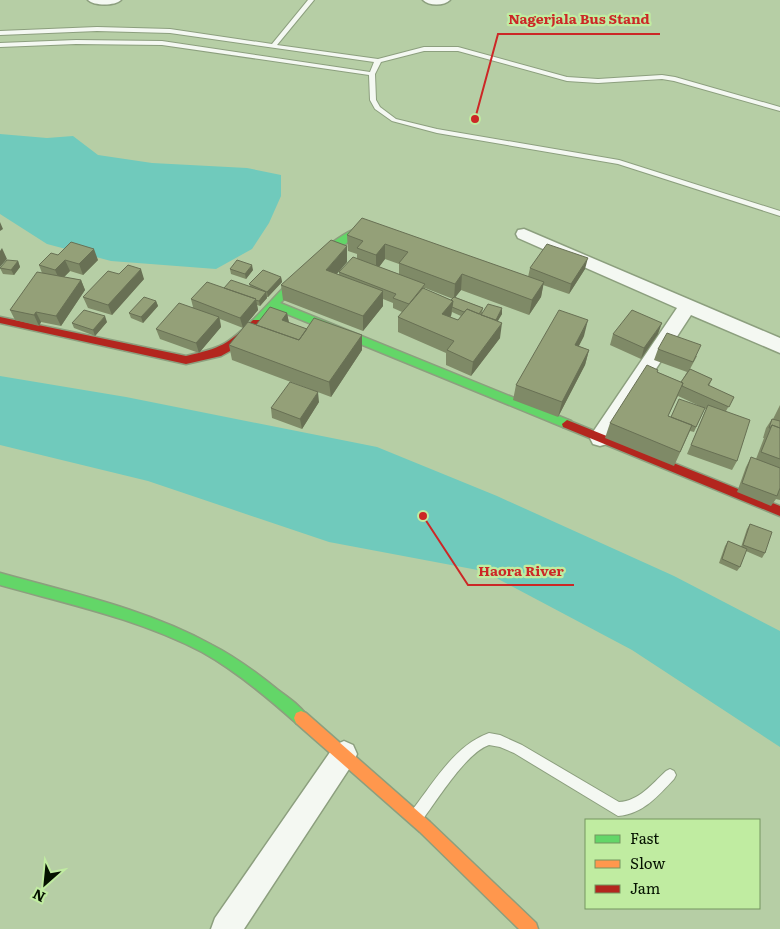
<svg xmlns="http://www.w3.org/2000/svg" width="780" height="929" font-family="Literata,serif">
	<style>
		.water { fill: #70cabc }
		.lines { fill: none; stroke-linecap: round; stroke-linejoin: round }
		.lane-casing { stroke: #8c9f7e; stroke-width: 2 }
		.street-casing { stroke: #8c9f7e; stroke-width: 3 }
		.fast-casing { stroke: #8c9f7e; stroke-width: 3 }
		.slow-casing { stroke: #8c9f7e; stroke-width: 3 }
		.jam-casing { stroke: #8c9f7e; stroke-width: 3 }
		.lane { fill: #f4f8f2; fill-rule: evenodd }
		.street { fill: #f4f8f2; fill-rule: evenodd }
		.fast { fill: #63d668; fill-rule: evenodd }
		.slow { fill: #ff974d; fill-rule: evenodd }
		.jam { fill: #b3261e; fill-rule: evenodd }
		.wall { fill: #7f8a67; fill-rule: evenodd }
		.shaded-wall { fill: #687054 }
		.building { fill: #94a078; stroke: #687054 }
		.leader { fill: none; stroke: #cc2726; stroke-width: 2 }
		.callout-dot { fill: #cc2726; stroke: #c0eca1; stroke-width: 2 }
		.callout-label { font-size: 14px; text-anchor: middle; font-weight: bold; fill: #cc2726; stroke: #c0eca1; stroke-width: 4.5; stroke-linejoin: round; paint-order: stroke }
	</style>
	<rect width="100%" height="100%" fill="#b6cea5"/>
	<path class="water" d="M0,134L47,138L73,136L98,155L152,163L247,168L281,175V196L269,223L252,249L216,269L111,261L47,244L0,214Z
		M0,376L126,397L377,447L497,496L674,576L780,631V747L632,650L483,571L329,542L148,481L0,445Z"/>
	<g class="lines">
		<g class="lane-casing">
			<path id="lane" d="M308,0H314L277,45L378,59L424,47H458L567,77L598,79L662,75L675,77L780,107V111L674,81L662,79L598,83L567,81L458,51H424L381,62L375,74L376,100L380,107L396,119L437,129L619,160L780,211V216L618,164L437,133L392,121L375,109L370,100L369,75L162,45L76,44L0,47V43L76,40L162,41L370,72L374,62L170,33L97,31L0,35V31L97,27L170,29L272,44Z
				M489,733L500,735L522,745L619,802C639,801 652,784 666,771L670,769L674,771L676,775L674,779C658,796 643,814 618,816L514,753L500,747L489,745C466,753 438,799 423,819L418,821L413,819L411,814L413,809C434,782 455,745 489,733Z"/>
		</g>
		<g class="street-casing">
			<path id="street" d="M88,0H121C115,6 94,6 88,0Z
				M423,0H450C444,6 429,6 423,0Z
				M524,229L780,338V353L691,315L607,444L600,446L593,444L590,438L593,432L677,308L518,238L516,234L518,230Z
				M344,741L353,745L357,754L353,763L244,929H211L215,918L335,745Z"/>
		</g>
		<g class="fast-casing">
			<path id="fast" d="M364,226L381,227L385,230L381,233L365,231L353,238L325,260L280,303L571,421L572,424L571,427H563L275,309L259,324H253L251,322L253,320C280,293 327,235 364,226Z
				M0,573C71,593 147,609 212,645C236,657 257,673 278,690C287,697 303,707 308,718L306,723L301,725L296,723C267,697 236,671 202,652C139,619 68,604 0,585Z"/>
		</g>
		<g class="slow-casing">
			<path id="slow" d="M301,711L306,713L430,822L536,923L538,929H519L420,832L296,723L294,718L296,713Z"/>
		</g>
		<g class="jam-casing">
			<path id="jam" d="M0,317L186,356C221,348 227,345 253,320H259L261,322L239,346L221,356L186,364L0,323Z
				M567,420L780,506V516L563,427L562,424Z"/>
		</g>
		<use href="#lane" class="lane"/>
		<use href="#street" class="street"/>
		<use href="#fast" class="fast"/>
		<use href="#slow" class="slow"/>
		<use href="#jam" class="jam"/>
	</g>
	<path class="wall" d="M347,235L528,277L530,268L585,269L569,294L543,285L541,297L529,315L461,290L455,297L483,308L482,313L502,314L497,321L500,338L471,376L446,365V353L398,332V317L402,312L393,308V303L383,299V306L363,331L283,300L281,285L347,262L337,274H339V272L357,258V254L348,251ZM385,259L399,264V274L379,267ZM425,288L453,299L451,300L425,289ZM452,312L461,316L458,320L450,317L451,316Z
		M58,255L98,260L83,275L70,271L64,277L81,280L85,290L61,326L41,322L39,326L15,320L10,310L42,273L39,265Z
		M18,261L20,267L14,275L3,274L0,268Z
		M230,269L253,270L246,279L231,274Z
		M119,274L144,279L112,315L88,308L83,297Z
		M281,277L282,282L268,297H267V298L260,306L257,305L258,310L243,328L220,319L221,327L199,353L160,339L156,329L193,307L191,299L224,288L250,286L249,284Z
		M156,301L158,306L143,323L131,318L129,313Z
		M287,313L289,323L307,329L362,335V350L331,397L232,360L229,345L256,325Z
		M107,322L95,336L74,328L72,323Z
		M613,334H658L641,359L610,345Z
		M584,336L579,346L589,350L585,365L558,417L513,400L516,385Z
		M658,349L697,356L690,369L712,379L709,386L734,397L726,411L737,461L732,470L687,454L706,409L678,396L668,416L671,417L705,408L694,432L690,431L674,466L605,438L610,423L658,370L657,372L681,382L687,372L654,360Z
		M319,402L302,429L272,418L271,408Z
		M780,405V500L776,499L771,506L737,492L746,467L751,457L756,459L764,438H763L766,428L772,419H773Z
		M750,524L765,553L762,558L746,551L740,567L737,571L719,563L725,546L728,541L741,547L747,529Z"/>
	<path class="shaded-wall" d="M0,222L3,229L0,231Z
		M385,244V259L376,271V255Z
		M347,246V262L327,285L326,270Z
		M2,248L7,259L0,267V251Z
		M94,249L98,260L83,275L79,264Z
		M588,258L585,269L569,294L571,284Z
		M65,260L70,271L60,281L55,270Z
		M18,261L20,267L14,275L11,270Z
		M252,265L253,270L246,279L245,274Z
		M141,269L144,279L112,315L108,305Z
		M462,274L461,290L454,299L455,284Z
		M281,277L282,282L268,297L267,292Z
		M81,280L85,290L61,326L56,316Z
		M544,282L541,297L529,315L532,300Z
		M383,291V306L363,331V316Z
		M266,292L267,298L260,306L259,301Z
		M256,299L258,310L243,328L240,318Z
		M156,301L158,306L143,323L141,317Z
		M453,301L451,316L441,329L442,314Z
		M502,308V314L495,326V321Z
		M36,312L41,322L39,326L34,315Z
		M287,313L289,323L282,320Z
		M105,316L107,322L95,336L93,330Z
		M219,317L221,327L199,353L196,343Z
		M588,320L584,336L571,360L575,345Z
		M502,323L500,338L471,376L473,362Z
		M662,323L658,334L641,359L644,348Z
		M362,335V350L331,397L329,382Z
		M589,350L585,365L558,417L562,402Z
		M318,392L319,402L302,429L300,419Z"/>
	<path class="building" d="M362,218L544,282L532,300L462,274L455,284L399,263L408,252L385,244L376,255L357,248L363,241L347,235Z
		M331,240L347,246L326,270L383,291L363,316L281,285Z
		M71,242L94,249L79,264L65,260L55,270L39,265L51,253L58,255Z
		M547,244L588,258L571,284L530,268Z
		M353,257L425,284L409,304L393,298L396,294L339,272Z
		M7,260L18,261L11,270L0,268Z
		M237,260L252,265L245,274L230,269Z
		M128,265L141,269L108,305L83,297L108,271L119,274Z
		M263,270L281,277L267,292L249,284Z
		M37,272L81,280L56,316L36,312L34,315L10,310Z
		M231,280L266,292L259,301L255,300L256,299L224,288Z
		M207,282L256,299L240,318L191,299Z
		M423,288L453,301L442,314L458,320L467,309L502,323L473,362L447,350L454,341L398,317Z
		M144,297L156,301L141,317L129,313Z
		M454,297L483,308L479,314L467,309L464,312L452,307L453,301L451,300Z
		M179,303L219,317L196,343L156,329Z
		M488,304L502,308L496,320L481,315Z
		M270,307L287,313L282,320L307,329L299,340L256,325Z
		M84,310L105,316L93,330L72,323Z
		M559,310L588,320L575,345L589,350L562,402L516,385Z
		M632,310L662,323L644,348L613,334Z
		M314,318L362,335L329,382L229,345L248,322L299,340Z
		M667,333L701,345L693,362L658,349Z
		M647,365L658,370L657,372L683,383L668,416L692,425L680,452L610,423Z
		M690,369L712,379L708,385L734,397L729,407L682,386L683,383L681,382Z
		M290,382L318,392L300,419L271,408Z
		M679,399L705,408L696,427L671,417Z
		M708,405L750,420L737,461L691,445Z
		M772,419L780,421V428L772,425L770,428H769Z
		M772,425L780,428V459L761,452Z
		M751,457L780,468V488L777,496L742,483Z
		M750,524L772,532L765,553L743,545Z
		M728,541L747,549L740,567L722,559Z"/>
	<path class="leader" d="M475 119L498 34H660M423 516L468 585H574"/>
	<g class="callout-dot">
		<circle cx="475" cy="119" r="5"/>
		<circle cx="423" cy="516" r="5"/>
	</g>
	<g class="callout-label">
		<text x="579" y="24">Nagerjala Bus Stand</text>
		<text x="521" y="576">Haora River</text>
	</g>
	<rect x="585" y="819" width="175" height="90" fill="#c0eca1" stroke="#759561"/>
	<rect x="595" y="835" width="25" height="8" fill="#63d668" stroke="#759561"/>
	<text x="630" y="844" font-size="15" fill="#051200">Fast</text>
	<rect x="595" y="860" width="25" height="8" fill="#ff974d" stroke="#759561"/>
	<text x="630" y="869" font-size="15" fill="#051200">Slow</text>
	<rect x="595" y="885" width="25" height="8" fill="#b3261e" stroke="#759561"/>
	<text x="630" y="894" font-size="15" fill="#051200">Jam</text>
	<g transform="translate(45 884) rotate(207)" stroke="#c0eca1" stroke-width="4" paint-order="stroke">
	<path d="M0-4L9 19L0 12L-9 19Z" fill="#051200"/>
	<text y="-8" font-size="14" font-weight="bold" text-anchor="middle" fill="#051200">N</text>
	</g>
</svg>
